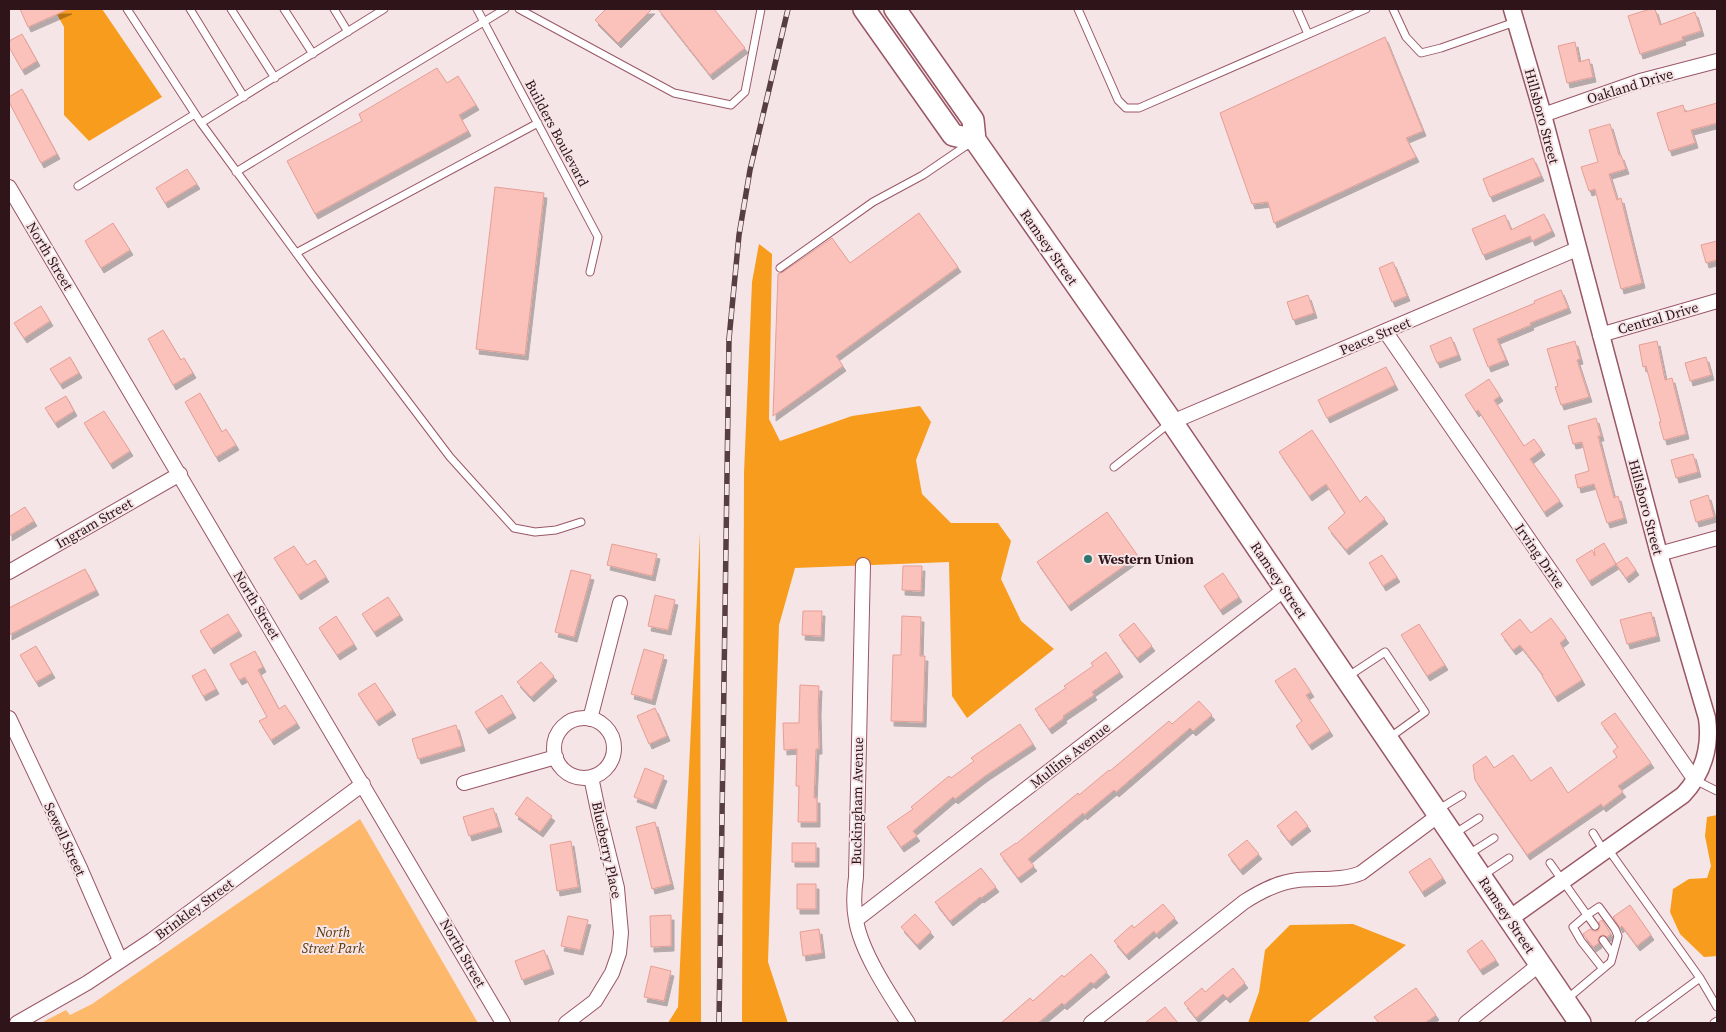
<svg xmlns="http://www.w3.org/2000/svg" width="1726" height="1032" font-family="'Source Serif 4',serif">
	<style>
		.green { fill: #fdb86b }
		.forest { fill: #f79c1c }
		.building { fill: #fac2bb; stroke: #e69e95; filter: url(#shadow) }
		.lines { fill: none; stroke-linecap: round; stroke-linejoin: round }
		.service-casing { stroke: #9a5765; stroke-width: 9 }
		.minor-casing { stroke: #9a5765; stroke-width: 16 }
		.tertiary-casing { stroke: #9a5765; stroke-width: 19 }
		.primary-casing { stroke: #9a5765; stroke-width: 24 }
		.service { stroke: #fff; stroke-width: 7 }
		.minor { stroke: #fff; stroke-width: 14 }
		.tertiary { stroke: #fff; stroke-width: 16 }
		.primary { stroke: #fff; stroke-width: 21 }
		.rail-casing { stroke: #573e43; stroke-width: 5.5 }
		.rail { stroke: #f5e5e7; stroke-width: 4; stroke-dasharray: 11; stroke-linecap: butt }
		.poi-dot { fill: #2e7670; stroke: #f5e5e7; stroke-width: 2 }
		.labels { text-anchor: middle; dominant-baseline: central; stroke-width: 4; stroke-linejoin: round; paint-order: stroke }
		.street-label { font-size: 14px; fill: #2f141a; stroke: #f5e5e7 }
		.poi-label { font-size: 14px; font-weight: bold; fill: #2f141a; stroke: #f5e5e7; text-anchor: start }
		.park-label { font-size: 14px; font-style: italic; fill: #5a3605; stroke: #f5e5e7 }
	</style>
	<defs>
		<filter id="shadow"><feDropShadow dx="3" dy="5" stdDeviation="0" flood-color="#0004"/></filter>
	</defs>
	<rect width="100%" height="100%" fill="#f5e5e7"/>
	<path class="green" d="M360,819L478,1023H41L66,1010L70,1015L92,1004Z"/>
	<path class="forest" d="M54,9H102L162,97L89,141L64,115V27Z
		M759,244L772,254L769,419L780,441L852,416L920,406L931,422L916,460L922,494L951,523H998L1011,541L1001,579L1021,621L1054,649L967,718L952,696L949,562L795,568L779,625L768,962L788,1023H742L744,473L752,282Z
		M700,532L701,1023H668L678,1007Z
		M1717,815V956L1704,957L1680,934L1670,912L1673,889L1689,879L1707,878L1711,866L1705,836L1707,817Z
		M1353,924L1406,945L1307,1023H1248L1259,992L1265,950L1290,925Z"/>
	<path class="building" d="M20,9H69L28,27Z
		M606,9H652L618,43L595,20Z
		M658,9H714L745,48L710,75Z
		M1650,9H1655L1660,25L1695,12L1701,31L1682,37L1683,40L1640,54L1628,16Z
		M22,34L37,61L22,70L9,47V41Z
		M1385,37L1423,131L1406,138L1416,157L1274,223L1268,202L1252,204L1220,113Z
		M1575,42L1579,62L1589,59L1593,77L1567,83L1558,46Z
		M437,68L447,83L458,76L476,105L459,115L468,131L315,214L287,161L362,121L359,114Z
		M22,89L57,154L41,163L9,102V97Z
		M1717,103V123L1691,130L1695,143L1669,151L1657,113L1683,105L1685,112Z
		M1610,124L1619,155H1621L1626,169L1609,174L1617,200L1621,198L1642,283L1621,289L1595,189L1589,191L1581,167L1598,162L1589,130Z
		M1533,158L1541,176L1490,197L1483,179Z
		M187,169L197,184L165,203L156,188Z
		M495,187L544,193L525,355L476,349Z
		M919,213L958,267L836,356L843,366L773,416L778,274L783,272L832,238L850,263Z
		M1544,214L1552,231L1532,241L1530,236L1483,255L1472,229L1505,215L1511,230Z
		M113,223L130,250L101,268L85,241Z
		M1717,241V260L1706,263L1701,245Z
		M1393,262L1407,296L1392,302L1379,268Z
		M1561,290L1568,308L1530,323L1531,325L1497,339L1506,360L1488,367L1473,329L1535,303L1534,301Z
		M1308,295L1314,313L1293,320L1287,302Z
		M41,306L50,321L24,338L14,323Z
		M163,330L181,360L184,358L193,373L173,385L148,339Z
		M1451,337L1458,355L1437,363L1430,346Z
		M1575,341L1580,359L1577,360L1589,397L1561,405L1555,387L1558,386L1547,349Z
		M1657,341L1665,380L1672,378L1686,434L1664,440L1659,422H1661L1646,366L1643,367L1639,345Z
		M70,357L79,373L60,384L50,369Z
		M1706,357L1711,375L1690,381L1685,363Z
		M1386,367L1395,385L1327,418L1318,400Z
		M1489,379L1500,396L1494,400L1524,446L1534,439L1542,450L1530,459L1560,501L1544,512L1478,410L1476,412L1465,395Z
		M200,393L222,432L226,429L236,445L216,457L185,402Z
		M66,396L74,411L55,423L45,408Z
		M104,411L130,451L110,464L84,423Z
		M1596,418L1601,436H1598L1614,498L1618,496L1624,518L1607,523L1594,484L1578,488L1575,475L1589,471L1582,442L1573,444L1568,426Z
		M1312,430L1360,502L1366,496L1385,519L1346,550L1328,528L1345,513L1326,484L1309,496L1279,452Z
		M1693,454L1698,472L1676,478L1671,460Z
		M1708,495L1714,517L1696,522L1690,501Z
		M25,507L34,521L9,536V517Z
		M1107,512L1138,556L1068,606L1037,562Z
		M1604,543L1616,564L1589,581L1576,560L1592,550L1595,556L1594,549Z
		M612,544L657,554L652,576L607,565Z
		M294,546L307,565L315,560L326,577L298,595L274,558Z
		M1382,555L1397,577L1383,586L1369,563Z
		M1627,557L1636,570L1626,578L1616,564Z
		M903,566H922L921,591L902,590Z
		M85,569L96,590L9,635V608Z
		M571,570L591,575L574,637L555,632Z
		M1223,573L1239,597L1220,610L1204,586Z
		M655,595L675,600L668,630L648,626Z
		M388,597L400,615L374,632L362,614Z
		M803,611H822L821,636L802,635Z
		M1651,612L1657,636L1627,644L1620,620Z
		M228,614L239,631L211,649L200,631Z
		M336,616L354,644L337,655L319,628Z
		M902,616L921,617L920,656H925L923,722L891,721L893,655H901Z
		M1551,618L1566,638L1560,643L1582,680L1555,697L1542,676L1543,675L1520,645L1513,650L1501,634L1520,619L1531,633Z
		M1134,623L1152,646L1137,658L1119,635Z
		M1419,624L1445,665L1427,676L1401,635Z
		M36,646L52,673L36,682L20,655Z
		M644,649L664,655L652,700L631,694Z
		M255,651L263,667L258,670L279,709L285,705L297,723L271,740L259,721L267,717L245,677L239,680L230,664Z
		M1106,652L1120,672L1092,692L1094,695L1063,716L1064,718L1049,729L1035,709L1066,688L1064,686L1093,666L1091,663Z
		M541,662L554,676L531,697L517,682Z
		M1295,668L1311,692L1306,695L1330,731L1309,745L1296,726L1302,721L1275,681Z
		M205,669L216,689L203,696L192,676Z
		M375,683L393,710L376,721L358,694Z
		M800,685L819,686L818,710L819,749H816L814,798H817V822H798L799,786H796L797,749L784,750L783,723H799Z
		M502,695L513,713L486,729L475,712Z
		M1199,701L1212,715L1193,731L1190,728L1116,792L1114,790L1084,815L1083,813L1028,859L1034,866L1018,878L1000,854L1016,843V844L1078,793L1079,795L1109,770L1110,771L1169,721L1172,724Z
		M655,708L667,736L649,744L637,716Z
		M1615,713L1651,763L1618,786L1623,792L1603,807L1601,804L1527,855L1475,780L1473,765L1486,756L1494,768L1513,755L1531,781L1551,767L1568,793L1617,757L1613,751L1618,747L1601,723Z
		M1020,724L1033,744L985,776L955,799L953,797L913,831L917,836L901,847L887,827L913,809L911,807L949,776L951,778L974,761L971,758Z
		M456,725L462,746L418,759L412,739Z
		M645,768L664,776L653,804L634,797Z
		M527,797L552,816L540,832L515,814Z
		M493,808L499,827L469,836L463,817Z
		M1296,811L1308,826L1289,841L1277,826Z
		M655,822L671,884L652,889L636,827Z
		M1247,840L1259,854L1240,870L1228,855Z
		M571,841L578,887L557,891L550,845Z
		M792,843H816V862H792Z
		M1430,858L1443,878L1422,892L1409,872Z
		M981,868L996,887L981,898L980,897L950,921L935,902Z
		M797,884H816V909H797Z
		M1163,904L1175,918L1156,934L1154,931L1126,955L1114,941L1132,925L1134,928Z
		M1630,905L1651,935L1637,946L1622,926L1620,928L1613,917Z
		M915,914L931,932L917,945L901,927Z
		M671,915V946L651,947L650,916Z
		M568,916L588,920L580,950L561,946Z
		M1602,920L1611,934L1607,937L1603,935L1600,936L1598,940L1599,943L1593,947L1583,934L1590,929L1593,931H1598L1600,926L1599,922Z
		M819,929L822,953L803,956L800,932Z
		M1482,940L1496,960L1480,970L1467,951Z
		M544,950L551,969L522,980L515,961Z
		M1091,954L1107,972L1093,984L1091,982L1064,1005L1062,1003L1038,1023H1001L1030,998L1033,1001L1062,975L1064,977Z
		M651,966L671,971L664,1001L644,997Z
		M1233,968L1245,983L1227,998L1223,994L1196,1018L1184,1003L1202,988L1205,992Z
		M1416,988L1436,1015L1425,1023H1379L1374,1017Z
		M1165,1007L1178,1023H1145Z"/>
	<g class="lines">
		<g class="service-casing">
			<path id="service" d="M127,9L201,123L313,276L450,457L514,528L535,532L556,530L581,522
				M190,9L244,97
				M231,9L275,78
				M284,9L313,54
				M334,9L348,32
				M477,9L598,237L590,272
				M519,9L674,93L731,105L745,92L761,9
				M1078,9L1118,100L1126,108H1139L1366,9
				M1297,9L1308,34
				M1393,9L1406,37L1421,53L1441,48L1515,22
				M201,123L384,9
				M236,172L505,9
				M78,186L195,114
				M296,253L538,123
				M780,268L873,202L923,175L970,143
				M1114,467L1171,422
				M1347,677L1385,652L1425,712L1389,738
				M1695,780L1717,791
				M1439,809L1462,795
				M1593,833L1604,851
				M1454,834L1479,818
				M1608,849L1700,978L1717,1007
				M1469,854L1494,838
				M1550,863L1587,915L1573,927L1581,941L1603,969
				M1482,876L1509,858
				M1603,940L1613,954
				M1567,999L1611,962L1618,936L1615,929L1599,907L1587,915L1595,926
				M1639,1023L1700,978
				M1714,1023L1717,1021"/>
		</g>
		<g class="minor-casing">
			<path id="minor" d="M1543,115L1640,81L1717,61
				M9,187L503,1023
				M1385,331L1695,780
				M1600,335L1717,301
				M1172,422L1577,249
				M1659,554L1717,538
				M863,565L856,877C854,891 853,905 856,920C861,952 890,995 908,1023
				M9,572L180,474
				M9,718L80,868L120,960
				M554 748a30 30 0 1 1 60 0a30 30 0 1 1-60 0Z
				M590,719L620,603
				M464,783L556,757
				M856,920L1285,589
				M17,1023L87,983L152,940L363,784
				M566,1023L595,1001L612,973L619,953L621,933L617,888L599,815L591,777
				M1091,1023L1244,902C1261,891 1278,882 1298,880C1319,878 1342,881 1361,873L1439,815
				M1466,1023L1540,964"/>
		</g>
		<g class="tertiary-casing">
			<path id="tertiary" d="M1509,919L1683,795C1703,774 1711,747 1707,718L1659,554L1543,115L1512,9"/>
		</g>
		<g class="primary-casing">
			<path id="primary" d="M864,9L953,135L975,140
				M895,9L973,120L975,140L1172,422L1580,1023"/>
		</g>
		<use href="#service" class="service"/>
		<use href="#minor" class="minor"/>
		<use href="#tertiary" class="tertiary"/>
		<use href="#primary" class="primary"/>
		<g class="rail-casing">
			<path id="rail" d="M719,1023L729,339L739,235L750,170L788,9"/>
		</g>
		<use href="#rail" class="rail"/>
	</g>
	<circle class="poi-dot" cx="1088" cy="559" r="5"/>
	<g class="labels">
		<g class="street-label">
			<text transform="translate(1630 86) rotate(-17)">Oakland Drive</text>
			<text transform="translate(1542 116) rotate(75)">Hillsboro Street</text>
			<text transform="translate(557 133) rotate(62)">Builders Boulevard</text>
			<text transform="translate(1049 247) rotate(55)">Ramsey Street</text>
			<text transform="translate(50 256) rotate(59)">North Street</text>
			<text transform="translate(1658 318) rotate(-16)">Central Drive</text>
			<text transform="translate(1375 336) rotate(-23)">Peace Street</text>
			<text transform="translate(1646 507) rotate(75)">Hillsboro Street</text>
			<text transform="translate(94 523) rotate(-30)">Ingram Street</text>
			<text transform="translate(1540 556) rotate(55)">Irving Drive</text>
			<text transform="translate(1279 580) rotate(56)">Ramsey Street</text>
			<text transform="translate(257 605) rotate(59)">North Street</text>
			<text transform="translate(1070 755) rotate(-38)">Mullins Avenue</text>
			<text transform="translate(857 801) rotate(-89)">Buckingham Avenue</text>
			<text transform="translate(65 839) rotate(65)">Sewell Street</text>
			<text transform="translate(607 850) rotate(78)">Blueberry Place</text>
			<text transform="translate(194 909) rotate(-36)">Brinkley Street</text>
			<text transform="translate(1507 915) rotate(56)">Ramsey Street</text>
			<text transform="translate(463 953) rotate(60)">North Street</text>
		</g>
		<g class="poi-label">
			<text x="1098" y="559">Western Union</text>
		</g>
		<g class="park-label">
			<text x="333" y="932">North<tspan x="333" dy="16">Street Park</tspan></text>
		</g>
	</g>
	<rect width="1726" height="1032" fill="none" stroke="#2f141a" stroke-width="20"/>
</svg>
